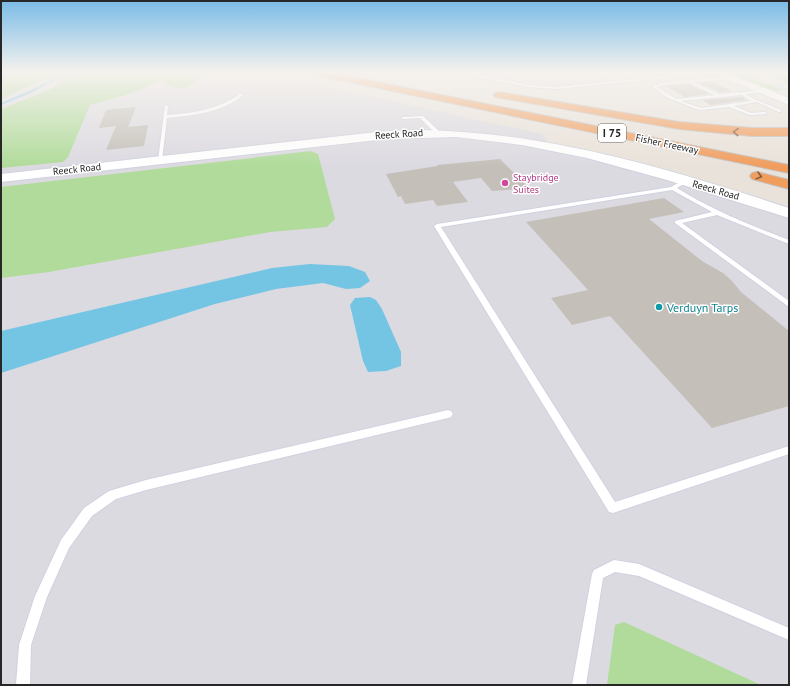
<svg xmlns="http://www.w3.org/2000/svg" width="790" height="686" font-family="'PT Sans',sans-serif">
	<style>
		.industrial { fill: #dcdae1 }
		.green { fill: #b0db9a }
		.pitch { fill: #c2e296 }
		.water { fill: #74c5e3 }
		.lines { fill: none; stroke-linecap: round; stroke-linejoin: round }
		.stream { fill: #74c5e3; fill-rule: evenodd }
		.building { fill: #c4bfb9 }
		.lane-casing { stroke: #cfd2df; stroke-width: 2 }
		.secondary-casing { stroke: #cfd2df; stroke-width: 2 }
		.highway-casing { stroke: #c3c3c3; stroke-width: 2 }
		.lane { fill: #fff; fill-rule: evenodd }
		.secondary { fill: #fff; fill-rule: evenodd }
		.highway { fill: #f09d5e; fill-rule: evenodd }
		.oneway { stroke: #815c40 }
		.hotel-dot { fill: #d1479c; stroke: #fff; stroke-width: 1.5 }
		.culture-dot { fill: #0f9aa8; stroke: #fff; stroke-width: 1.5 }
		.labels { text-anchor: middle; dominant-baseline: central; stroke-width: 3; stroke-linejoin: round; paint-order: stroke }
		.far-street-label { font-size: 10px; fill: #272727; stroke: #fff }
		.far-hotel-label { font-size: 10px; fill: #b23c85; stroke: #fff; text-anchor: start }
		.shield { fill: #fff; stroke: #686868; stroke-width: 1 }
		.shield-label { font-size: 11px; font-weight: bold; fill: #272727 }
		.culture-label { font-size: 12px; fill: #0d838f; stroke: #fff; text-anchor: start }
	</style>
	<rect width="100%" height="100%" fill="#e9e2da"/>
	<path class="industrial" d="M1,71H255L542,134L550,145L789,213V685H1Z
		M434,71H715L723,74L548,91Z"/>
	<path class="green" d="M1,71H73L43,80L1,99Z
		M91,71H202C202,86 182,91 170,86C167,85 164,82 162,81L126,95L90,105L68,157L63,162L1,168V109L49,90L67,78Z
		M724,71H735L783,90C768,94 739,77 724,71Z
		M311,151L318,154L335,219L327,227L270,232L49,272L1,278V187Z
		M624,622L761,685H607L615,625Z"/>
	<path class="pitch" d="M757,71H774L789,77V82H786Z"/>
	<path class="water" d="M310,264L349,266L365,272L370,281L360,288L346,289L323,283L276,289L215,304L1,373V331L272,268Z
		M370,297L376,300L382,309L401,352V366L386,371L368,372L363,361L350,305L355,298Z"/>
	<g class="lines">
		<path class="stream" d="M80,71H82L58,78L31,93L1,105V103L29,91L56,78Z"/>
	</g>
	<path class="building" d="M711,82L732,91L720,92L699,83Z
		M690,84L709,94L685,97L665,86Z
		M742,97L747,100L711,105L702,100Z
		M136,107L128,127L148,125L144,146L106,150L116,126L99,128L106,110Z
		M500,159L527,186L521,187L523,189L492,191L481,178L453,182L468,202L437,206L433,200L405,204L401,196L398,197L386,174L438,166L437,165Z
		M664,198L684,212L649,219L702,261L723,273L732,281L741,292L789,331V406L712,428L610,316L572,325L551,298L588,290L526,222Z"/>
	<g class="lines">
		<g class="lane-casing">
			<path id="lane" d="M464,71H468L476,74L528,85L557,87L618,81L600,71H604L622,81L679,75L671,71H675L685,76L557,89L528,87L474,76Z
				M734,77L735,79L693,82L720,94L765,90L764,92L746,94L752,98L781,110V112H779L757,102L734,106L751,113L765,112H766V114L750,115L729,107L701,110L696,109L668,98L652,86L668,82ZM691,82V84L715,95L677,99L657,87L668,84ZM742,95L751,101L701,108L681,101Z
				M789,85V87L785,88L783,87Z
				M240,94L243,95C222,113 193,115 167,118L162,160L158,161L165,105L168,106L167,115C193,113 217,110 240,94Z
				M423,116L439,131V133H435L420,118L403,119L401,118L403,117Z
				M685,179L688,181L687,182L677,188C712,210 750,225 789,240V244L717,215L682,223L789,301V307L675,223V221L712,212L672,190L441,227L615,502L789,446V454L613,513L609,512L434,226L437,224L671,187Z
				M448,410L451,411L453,414L451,417L448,418L146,490L116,499L92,516L69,548L47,597L31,645L30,685H16L19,645L35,596L61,540L84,508L109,491L146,480Z
				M614,560L639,564L789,628V640L639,576L615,572L603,578L586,685H572L592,574L594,570Z"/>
		</g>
		<g class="secondary-casing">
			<path id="secondary" d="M710,71H722L789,98V105L712,73Z
				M421,130C547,132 670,169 789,208V218L667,180L587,158L522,145L456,137L386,139L1,182V174L386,131Z"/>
		</g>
		<g class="highway-casing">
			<path id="highway" d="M305,71H323L789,165V173L310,74Z
				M499,92L679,122L752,128H789V136H752L679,129L495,97L494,95L495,93Z
				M757,172L789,180V189L752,179L750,176L752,173Z"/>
		</g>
		<use href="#lane" class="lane"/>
		<use href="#secondary" class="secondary"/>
		<use href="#highway" class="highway"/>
	</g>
	<defs><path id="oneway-chevron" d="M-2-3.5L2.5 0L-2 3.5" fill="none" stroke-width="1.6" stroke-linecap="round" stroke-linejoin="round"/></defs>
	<g class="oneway">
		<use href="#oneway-chevron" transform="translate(736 132) rotate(-177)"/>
		<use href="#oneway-chevron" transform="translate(759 176) rotate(15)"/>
	</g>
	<linearGradient id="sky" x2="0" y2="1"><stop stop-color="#79bbe6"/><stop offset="0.43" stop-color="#f5f2ee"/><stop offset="1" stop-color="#f5f2ee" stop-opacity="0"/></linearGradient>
	<rect width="790" height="167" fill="url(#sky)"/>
	<circle class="hotel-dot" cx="505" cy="183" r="4"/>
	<circle class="culture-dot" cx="659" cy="307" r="4"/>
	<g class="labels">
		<g class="far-street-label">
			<text transform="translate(399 134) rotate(-4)">Reeck Road</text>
			<text transform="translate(667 144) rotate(12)">Fisher Freeway</text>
			<text transform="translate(77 169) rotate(-6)">Reeck Road</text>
			<text transform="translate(716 190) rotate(16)">Reeck Road</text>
		</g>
		<g class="far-hotel-label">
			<text x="513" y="177">Staybridge<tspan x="513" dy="12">Suites</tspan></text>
		</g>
		<rect class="shield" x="598" y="124" width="28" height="18" rx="3"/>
		<g class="shield-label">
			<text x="612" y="133">I 75</text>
		</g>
		<g class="culture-label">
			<text x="667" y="307">Verduyn Tarps</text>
		</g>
	</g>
	<rect width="790" height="686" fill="none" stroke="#272727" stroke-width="4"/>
</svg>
